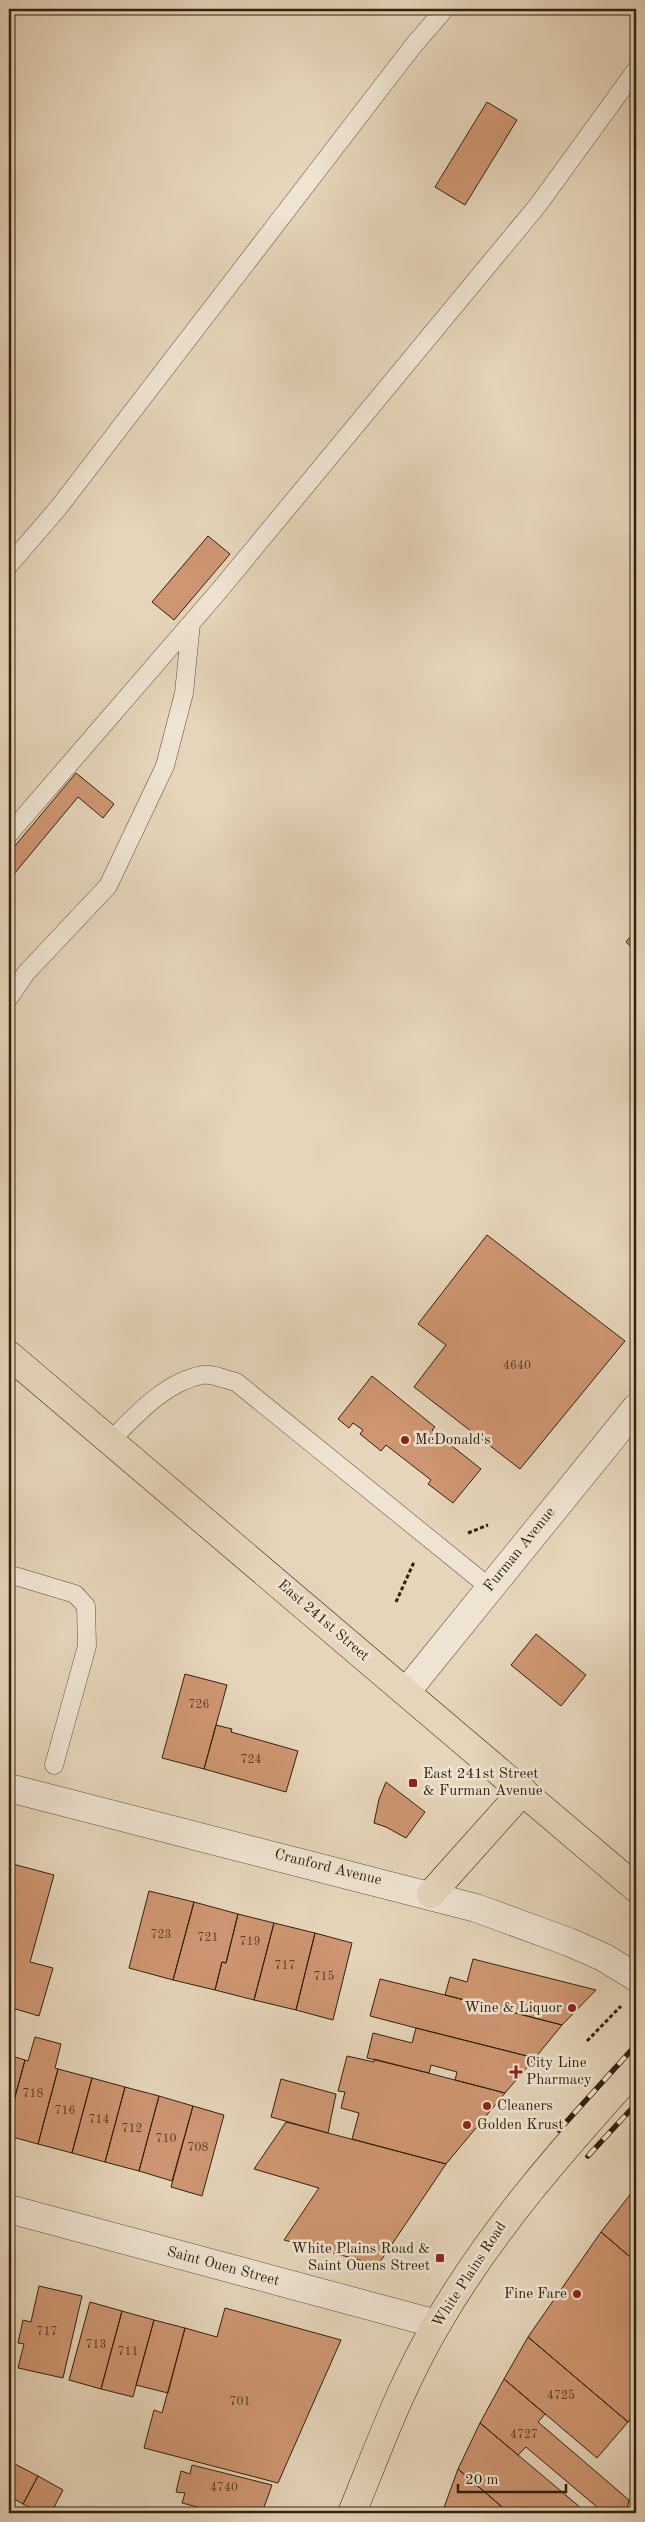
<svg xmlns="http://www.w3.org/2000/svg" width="645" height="2522" font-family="'Old Standard TT',serif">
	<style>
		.building { fill: #ce9672; stroke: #31210d }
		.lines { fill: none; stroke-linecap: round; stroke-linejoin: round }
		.service-casing { stroke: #5e4e38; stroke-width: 19 }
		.minor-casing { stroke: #5e4e38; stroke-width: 29 }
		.primary-casing { stroke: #31210d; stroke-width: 29 }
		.path { stroke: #31210d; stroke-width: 3; stroke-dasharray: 4 2.5; stroke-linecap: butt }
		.service { stroke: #efe4d2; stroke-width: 18 }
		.minor { stroke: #efe4d2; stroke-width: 28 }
		.primary { stroke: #e6d5ba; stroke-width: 28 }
		.rail-casing { stroke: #31210d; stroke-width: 5.5 }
		.rail { stroke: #efe4d2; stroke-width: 4; stroke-dasharray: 11; stroke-linecap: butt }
		.poi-dot { fill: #8f2418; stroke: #efe4d2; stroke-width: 2 }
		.labels { text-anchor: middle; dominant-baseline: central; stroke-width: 5; stroke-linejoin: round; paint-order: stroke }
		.number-label { font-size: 12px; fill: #583e26 }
		.poi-label { font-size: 15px; fill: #31210d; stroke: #efe4d2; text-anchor: start }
		.street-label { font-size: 15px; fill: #31210d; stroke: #efe4d2 }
	</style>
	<rect width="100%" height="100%" fill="#e6d5ba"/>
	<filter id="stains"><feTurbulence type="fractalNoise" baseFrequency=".004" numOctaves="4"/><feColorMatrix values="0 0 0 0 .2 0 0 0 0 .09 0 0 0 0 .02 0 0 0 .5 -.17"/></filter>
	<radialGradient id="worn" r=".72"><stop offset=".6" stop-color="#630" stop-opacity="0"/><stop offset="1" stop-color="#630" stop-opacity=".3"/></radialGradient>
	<path class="building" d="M487,102L517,120L465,205L435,187Z
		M208,536L230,554L174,620L152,602Z
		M76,773L114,804L103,818L78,797L9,880V853Z
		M636,930V951L626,942Z
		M487,1235L625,1341L520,1469L414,1387L446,1345L418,1324Z
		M372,1376L435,1427L432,1430L481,1469L453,1503L428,1484L431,1480L386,1445L381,1451L360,1434L363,1430L353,1423L349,1428L338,1419Z
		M536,1634L586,1675L561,1706L511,1665Z
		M185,1674L227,1685L204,1769L162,1758Z
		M216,1725L232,1729L231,1732L298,1751L286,1792L204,1769Z
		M386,1782L425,1812L406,1838L386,1827L374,1823L379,1799Z
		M9,1863L54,1875L30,1962L53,1968L39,2016L9,2007Z
		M149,1891L194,1902L173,1980L129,1968Z
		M194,1902L238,1914L226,1963L222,1962L215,1990L173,1980Z
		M238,1914L274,1923L254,2000L215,1990L222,1962L226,1963Z
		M274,1923L315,1933L296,2010L254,2000Z
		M315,1933L352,1943L333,2020L296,2010Z
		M473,1959L596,1990L562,2025L445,1995L450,1977L467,1982Z
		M380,1979L445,1995L562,2025L535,2058L416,2028L370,2016Z
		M416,2028L535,2058L505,2093L455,2080L457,2072L431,2065L429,2073L367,2058L373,2033L412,2043Z
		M35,2037L61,2044L55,2068L58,2069L38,2144L9,2136V2119L25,2060L28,2061Z
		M9,2055L25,2060L9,2119Z
		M347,2056L374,2062V2059L505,2093L446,2164L352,2139L359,2113L341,2108L345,2092L338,2091Z
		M58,2069L92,2078L72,2153L38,2144Z
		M92,2078L125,2087L105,2162L72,2153Z
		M281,2079L336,2094L328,2133L271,2117Z
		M125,2087L159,2096L139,2171L105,2162Z
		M159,2096L193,2106L172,2181L139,2171Z
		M193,2106L224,2115L202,2196L171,2187Z
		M286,2122L446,2164L378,2265L284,2240L319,2188L254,2169Z
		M636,2187V2262L601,2232Z
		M601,2232L636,2262V2361L630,2369L636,2375V2412L628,2422L528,2337Z
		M39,2286L82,2296L63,2378L18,2368L24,2344L18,2343L23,2320L31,2322Z
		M90,2302L122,2311L101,2389L69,2380Z
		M225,2308L341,2340L278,2483L144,2448L154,2410L162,2413L185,2328L217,2337Z
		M122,2311L154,2320L133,2397L101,2389Z
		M154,2320L185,2328L168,2393L136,2385Z
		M528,2337L628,2422L597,2458L504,2379Z
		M504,2379L545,2414L538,2422L629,2500L627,2509L624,2513H604L526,2447L518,2455L480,2423Z
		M480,2423L518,2455L587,2513H509L458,2469Z
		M15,2464L38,2476L23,2504L9,2496V2476Z
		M192,2465L272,2485L262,2513H220L182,2503L185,2493L176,2492L181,2471L190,2474Z
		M458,2469L509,2513H442Z
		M38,2476L63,2490L51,2513H41L23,2504Z
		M198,2508L220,2513H196Z"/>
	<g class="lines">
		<g class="service-casing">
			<path id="service" d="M9,565L59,507L413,46L445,9
				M9,834L218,592L538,205L636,70
				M9,998L26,973L108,886L165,766L184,693L191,623
				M110,1441C135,1416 165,1382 202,1375C211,1373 227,1380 236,1382L489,1587
				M15,1576L75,1594L86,1606L87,1646L54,1765"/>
		</g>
		<g class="minor-casing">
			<path id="minor" d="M406,1692L636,1408
				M9,1788L476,1908L569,1942L603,1957L636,1977
				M9,2209L437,2324"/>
		</g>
		<g class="primary-casing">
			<path id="primary" d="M9,1355L636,1888
				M431,1894L523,1791
				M352,2513C378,2449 402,2383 437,2324C492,2229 563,2149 636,2068"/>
		</g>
		<path class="path" d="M468,1533L488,1525
			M396,1602L414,1562
			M587,2041L621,2006"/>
		<use href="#service" class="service"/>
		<use href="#minor" class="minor"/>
		<use href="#primary" class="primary"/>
		<g class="rail-casing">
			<path id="rail" d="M559,2130L636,2045
				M588,2156L636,2104"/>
		</g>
		<use href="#rail" class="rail"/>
	</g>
	<g class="poi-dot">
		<circle cx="405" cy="1440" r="5"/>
		<rect x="408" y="1778" width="10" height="10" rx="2.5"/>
		<circle cx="572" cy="2008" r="5"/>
		<path d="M513.5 2064.5h5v5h5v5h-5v5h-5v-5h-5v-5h5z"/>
		<circle cx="487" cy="2106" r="5"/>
		<circle cx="467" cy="2125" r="5"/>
		<rect x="435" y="2253" width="10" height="10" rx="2.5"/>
		<circle cx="577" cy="2294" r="5"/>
	</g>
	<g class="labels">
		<g class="number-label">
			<text x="517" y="1366">4640</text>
			<text x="199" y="1705">726</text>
			<text x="251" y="1760">724</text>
			<text x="161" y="1935">723</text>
			<text x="208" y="1938">721</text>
			<text x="250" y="1942">719</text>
			<text x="285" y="1966">717</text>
			<text x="324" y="1977">715</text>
			<text x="33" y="2094">718</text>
			<text x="65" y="2111">716</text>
			<text x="99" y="2120">714</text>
			<text x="132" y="2129">712</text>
			<text x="166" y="2139">710</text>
			<text x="198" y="2148">708</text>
			<text x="47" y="2332">717</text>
			<text x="96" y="2345">713</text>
			<text x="128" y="2352">711</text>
			<text x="561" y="2396">4725</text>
			<text x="240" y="2402">701</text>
			<text x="524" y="2435">4727</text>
			<text x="224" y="2488">4740</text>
		</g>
		<g class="poi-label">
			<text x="415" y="1440">McDonald's</text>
			<text x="423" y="1774">East 241st Street<tspan x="423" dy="17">&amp; Furman Avenue</tspan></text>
			<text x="562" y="2008" text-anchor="end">Wine &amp; Liquor</text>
			<text x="526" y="2063">City Line<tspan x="526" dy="17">Pharmacy</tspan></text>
			<text x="497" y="2106">Cleaners</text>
			<text x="477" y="2125">Golden Krust</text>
			<text x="430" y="2249" text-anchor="end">White Plains Road &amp;<tspan x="430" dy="17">Saint Ouens Street</tspan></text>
			<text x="567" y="2294" text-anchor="end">Fine Fare</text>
		</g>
		<g class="street-label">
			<text transform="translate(520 1550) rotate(-51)">Furman Avenue</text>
			<text transform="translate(323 1621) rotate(41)">East 241st Street</text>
			<text transform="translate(328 1868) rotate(14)">Cranford Avenue</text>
			<text transform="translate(223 2267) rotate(15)">Saint Ouen Street</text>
			<text transform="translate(470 2275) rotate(-57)">White Plains Road</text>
		</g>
	</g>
	<rect width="645" height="2522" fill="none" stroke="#e6d5ba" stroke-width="30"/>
	<rect x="10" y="10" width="625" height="2502" fill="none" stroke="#31210d" stroke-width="2.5"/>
	<rect x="15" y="15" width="615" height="2492" fill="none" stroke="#31210d"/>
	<path d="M458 2484v8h108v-8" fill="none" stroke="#31210d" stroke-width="2.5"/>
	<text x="465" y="2484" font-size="15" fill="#31210d" stroke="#efe4d2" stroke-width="4" paint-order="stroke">20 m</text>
	<rect width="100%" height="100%" filter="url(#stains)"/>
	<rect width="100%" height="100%" fill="url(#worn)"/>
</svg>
